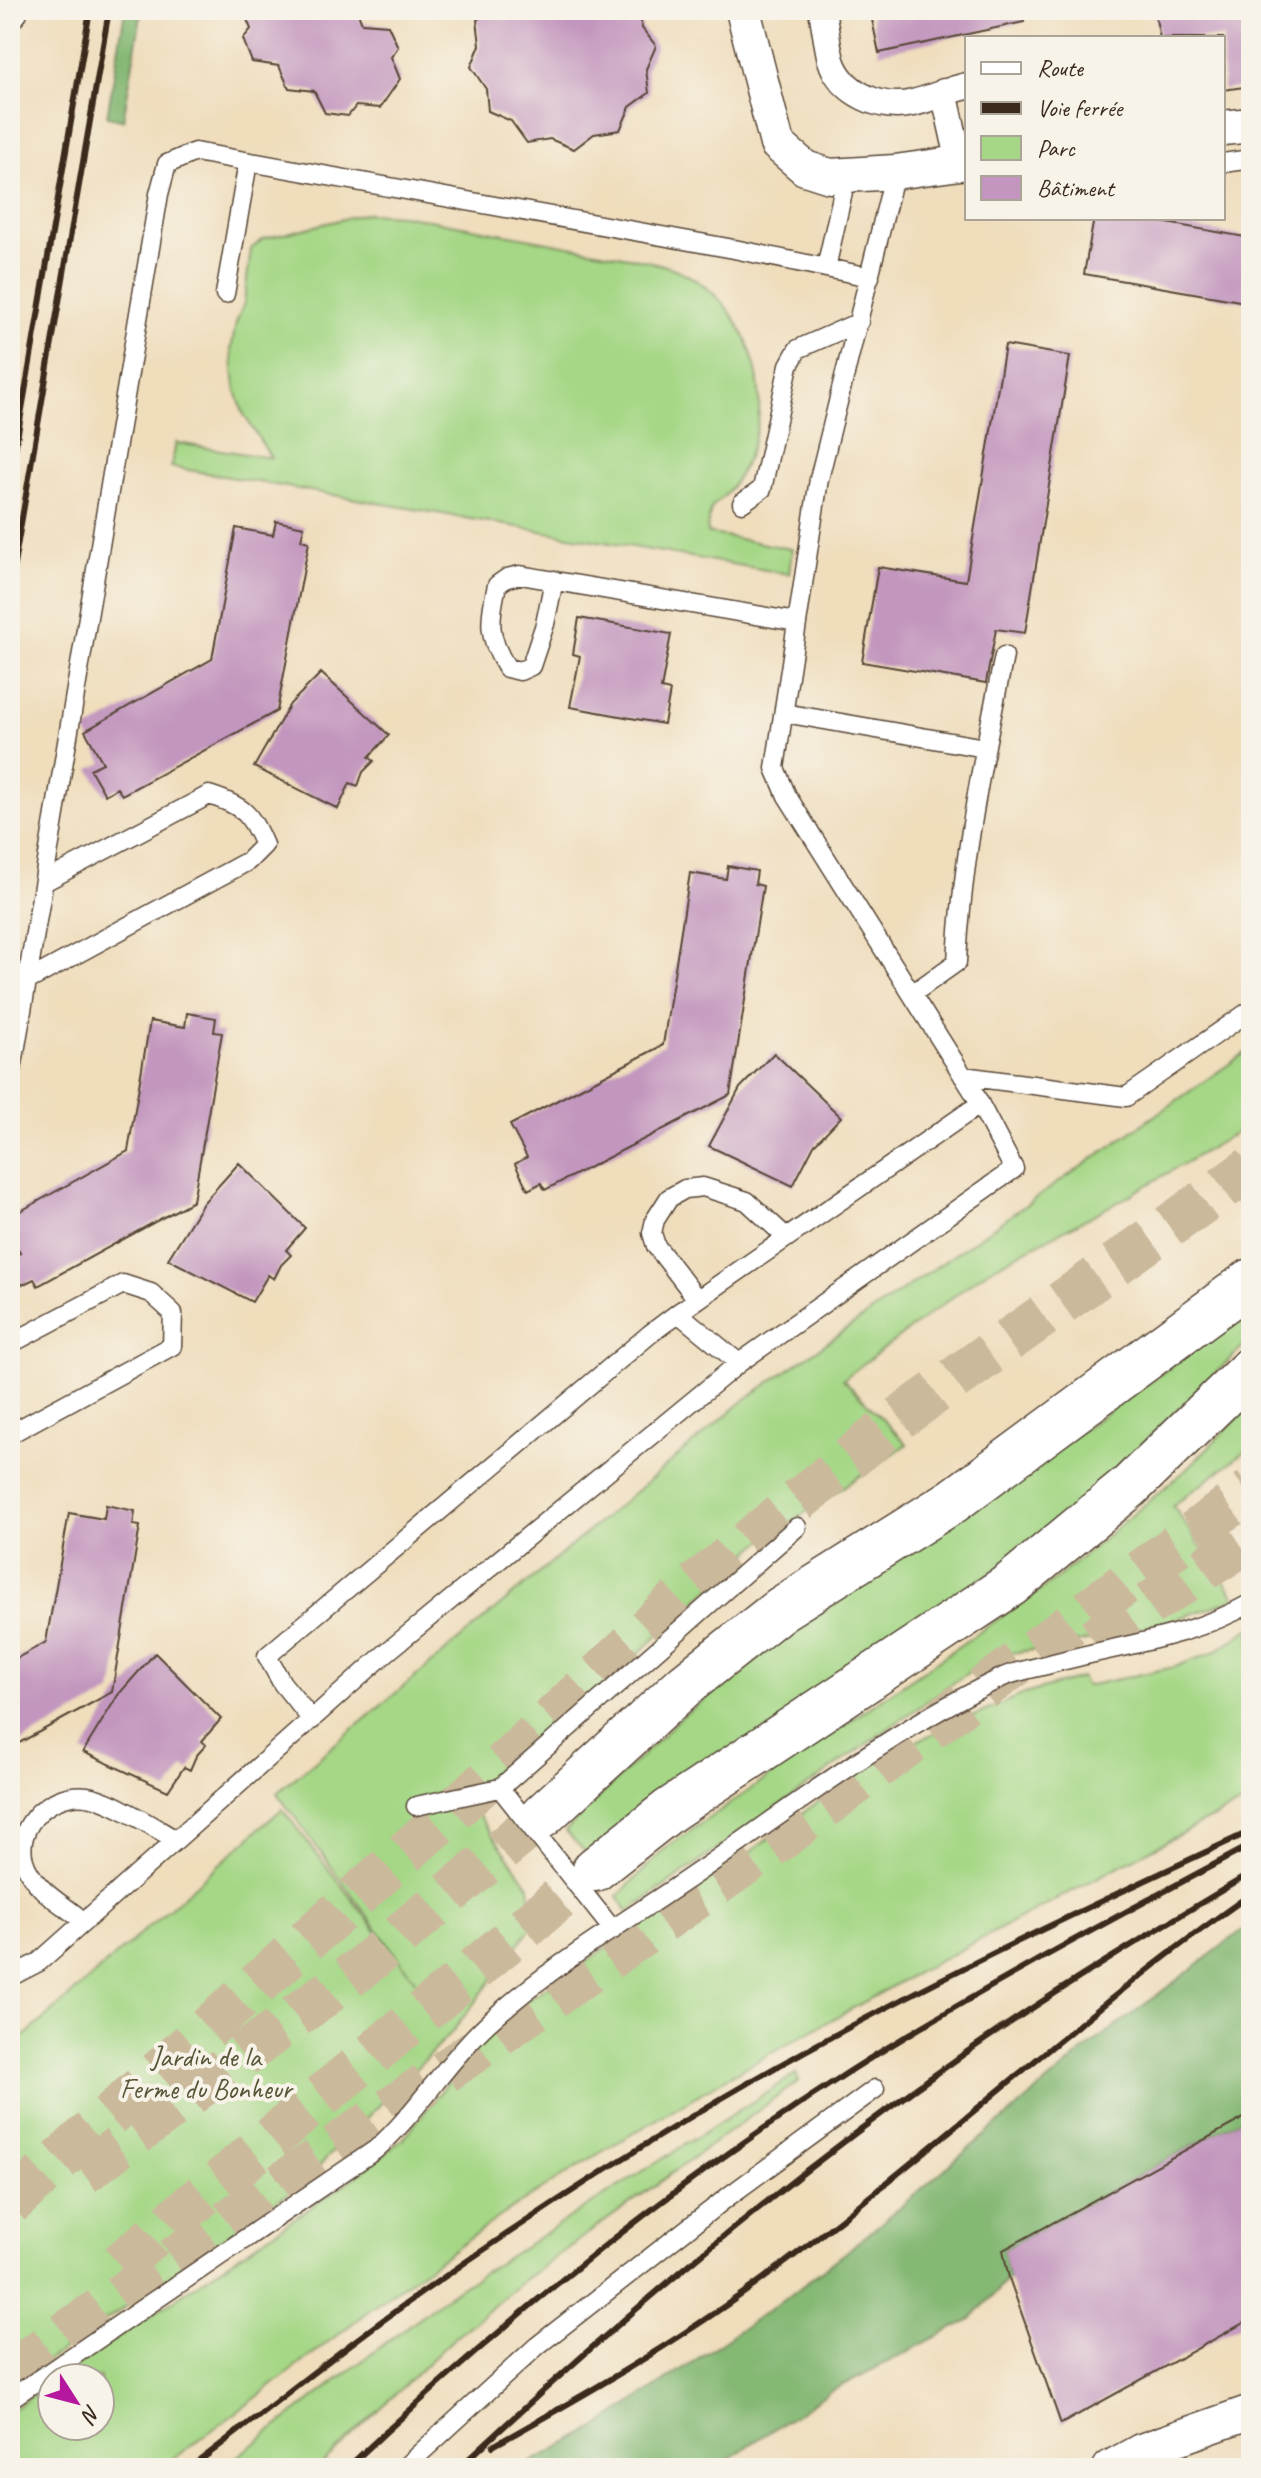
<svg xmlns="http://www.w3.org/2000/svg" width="1261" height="2478" font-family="Caveat,sans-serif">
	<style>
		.green { fill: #a5d786; stroke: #708052; stroke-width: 2 }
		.forest { fill: #84b873; stroke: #607148; stroke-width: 2 }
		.building { fill: #c296be }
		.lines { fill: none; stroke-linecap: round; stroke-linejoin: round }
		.motorway-tunnel { stroke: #cbb99c; stroke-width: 44; stroke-dasharray: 44 22; stroke-linecap: butt }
		.service-casing { stroke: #564536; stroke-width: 21 }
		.pedestrian-casing { stroke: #564536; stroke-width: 29 }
		.minor-casing { stroke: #564536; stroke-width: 37 }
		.motorway-casing { stroke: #564536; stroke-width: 47 }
		.service { stroke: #fff; stroke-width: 18 }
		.pedestrian { stroke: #fff; stroke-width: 26 }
		.minor { stroke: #fff; stroke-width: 34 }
		.motorway { stroke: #fff; stroke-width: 44 }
		.rail { stroke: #3b2a1e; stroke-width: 6 }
		.labels { text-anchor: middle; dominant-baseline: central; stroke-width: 8; stroke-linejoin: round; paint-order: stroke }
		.park-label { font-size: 28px; fill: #565538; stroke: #f7f3e8 }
	</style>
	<rect width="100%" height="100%" fill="#f7f3e8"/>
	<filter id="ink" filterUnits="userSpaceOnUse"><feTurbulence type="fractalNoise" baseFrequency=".0125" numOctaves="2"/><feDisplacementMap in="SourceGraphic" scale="16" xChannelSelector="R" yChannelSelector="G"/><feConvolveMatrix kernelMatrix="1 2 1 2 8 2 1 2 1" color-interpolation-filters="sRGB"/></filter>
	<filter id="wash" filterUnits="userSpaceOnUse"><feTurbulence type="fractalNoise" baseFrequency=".006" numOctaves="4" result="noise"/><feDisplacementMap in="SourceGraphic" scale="32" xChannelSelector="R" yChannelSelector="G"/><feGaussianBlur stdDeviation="1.8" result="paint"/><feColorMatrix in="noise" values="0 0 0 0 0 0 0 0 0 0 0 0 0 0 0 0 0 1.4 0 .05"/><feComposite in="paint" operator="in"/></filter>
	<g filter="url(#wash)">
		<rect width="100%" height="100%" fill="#efddbc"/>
		<path class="green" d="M367,213L402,215L634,258C652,262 670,266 686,274C749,308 776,390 749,454C743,469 735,484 724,496C720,500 714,503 711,509C709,516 708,526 707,533L792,549L789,574L171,467L176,443L271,458L243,413L235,387L231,350L236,323L244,303L251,249L263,239Z
			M1251,1049V1124L1120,1201L990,1269L843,1379L907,1444L757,1545L492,1788L477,1813L529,1886L534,1924L453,2031L300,2185L10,2387V2049L282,1809L417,1983L277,1793L747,1398Z
			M1251,1309V1339L1074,1509L998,1568L589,1856L565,1831L679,1719L793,1631L1028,1469Z
			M1251,1404V1447L1173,1506L1236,1598C1158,1629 1076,1646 993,1655L628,1912L618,1896L667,1847L1052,1582L1186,1470Z
			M1251,1628V1800L1205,1821L920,1971L728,2077L590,2159L508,2211L389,2295L248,2404L160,2468H10V2411L52,2382V2426H100V2378H58L351,2180L403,2139L486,2034L526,2001L729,1868L875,1759L1024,1694L1081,1678L1086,1686L1174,1667L1214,1652Z
			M796,2074L799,2081L524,2280L451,2341L318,2468H223L448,2295Z"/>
		<path class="forest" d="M125,10H142L123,120L107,117Z
			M1251,1924V2114L1003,2250L1009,2278L971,2319L829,2392L715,2468H520L594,2429L788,2297L867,2235L1095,2042Z"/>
		<g id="blocks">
			<path class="building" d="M243,10H357L362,23L388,25L398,47L391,57L400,79L380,108L356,106L348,116L325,113L314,91L289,88L279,66L252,62L243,39L251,29Z
				M490,10H639L642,28L656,46L646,69L649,93L630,107L620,130L594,134L574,149L550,139L527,143L511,121L488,111L486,89L471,67L480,45L477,20Z
				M870,10H1023L1024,22L879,53Z
				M1154,10H1251V86L1223,90V38H1160Z
				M1094,218H1139L1251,238V303L1084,274Z
				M1005,345L1070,356L1025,633L996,629L986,683L862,662L878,567L966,581Z
				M276,521L304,527L301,540L309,542L277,711L122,795L117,788L105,795L90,769L103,763L85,731L212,659L236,528L273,535Z
				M579,618L671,634L661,689L670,691L664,724L570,707L580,656L573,654Z
				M321,673L389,735L369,757L374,761L363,772L358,786L350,783L338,809L254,767L290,704Z
				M728,866L757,871L755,884L763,886L730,1095L545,1190L541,1183L528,1190L515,1164L527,1157L510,1125L663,1045L690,873L726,879Z
				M187,1013L216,1018L214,1032L222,1033L193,1201L38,1286L34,1279L22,1285L10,1263V1258L20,1253L10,1234V1217L128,1151L150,1021L185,1027Z
				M774,1053L841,1117L814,1145L793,1186L709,1146L740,1088Z
				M239,1163L305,1228L286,1250L291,1255L281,1265L274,1279L268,1275L252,1302L168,1259L203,1203Z
				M106,1505L135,1511L133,1525L140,1526L112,1692L10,1748V1662L46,1642L69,1513L104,1519Z
				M155,1653L221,1719L202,1741L206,1745L196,1756L190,1770L184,1767L168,1791L83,1752L118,1695Z
				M1251,2114V2319L1061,2424L1009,2278L1003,2250Z"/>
		</g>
	</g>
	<g filter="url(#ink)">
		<use href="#blocks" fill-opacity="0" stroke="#564536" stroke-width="2"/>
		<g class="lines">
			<path class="motorway-tunnel" d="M1093,1640L1251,1539
				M83,2173L361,1968L542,1816
				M10,2204L486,1781L683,1595L898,1419L1251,1168
				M119,2265L595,1869
				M10,2372L778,1841L1251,1490"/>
			<g class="service-casing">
				<path id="service" d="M1223,163L1251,159
					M826,268L847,174
					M225,294L248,162
					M742,503L762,489L789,365L798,349L859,322
					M554,580L545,624L531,666L520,671L507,668C487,637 489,620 497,585L507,578L520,575L797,622
					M784,713L985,748
					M27,981L248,861L264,845C250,813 244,806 209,795L44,882
					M912,994L957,962C962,860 983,757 1004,656
					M963,1076L1126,1097L1251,1010
					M10,1082L159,194L167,164L195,152L734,249L870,277
					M697,1299L656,1246L652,1233L655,1220L669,1198L685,1189L703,1187L747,1201L786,1237
					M678,1313L980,1104
					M10,1344L123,1284L151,1293L173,1313L172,1346L10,1434
					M312,1720L282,1683L267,1656L650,1334L678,1313L739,1363
					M500,1788L797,1527
					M416,1806L500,1788L613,1930
					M84,1922C65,1905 42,1895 29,1872C6,1833 47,1791 87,1796C110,1799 155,1828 176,1840
					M10,1977L39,1962L387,1652L739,1363L1014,1169L974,1093L787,796L775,768L819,479L895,172
					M10,2399L375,2150C417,2113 446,2062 487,2024C551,1965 627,1921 698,1872C797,1804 894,1729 1003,1677C1017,1671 1035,1668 1050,1664C1118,1645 1188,1639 1251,1603
					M404,2468L537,2346L729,2196L875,2089"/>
			</g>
			<g class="pedestrian-casing">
				<path id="pedestrian" d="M822,10C825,26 827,44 831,60C841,93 881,111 913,103C931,99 948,90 967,86
					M944,92L960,163"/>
			</g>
			<g class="minor-casing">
				<path id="minor" d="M743,10L777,144L805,168L830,176L895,172L967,162
					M10,11V10
					M1223,128L1251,125
					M1110,2468L1141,2451L1251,2412"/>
			</g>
			<g class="motorway-casing">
				<path id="motorway" d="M542,1816L686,1684L781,1609L953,1501L1251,1281
					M595,1869L670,1810L1010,1585L1129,1487L1251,1369"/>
			</g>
			<use href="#service" class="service"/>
			<use href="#pedestrian" class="pedestrian"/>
			<use href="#minor" class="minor"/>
			<use href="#motorway" class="motorway"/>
			<path class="rail" d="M10,480L90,10
				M10,588L109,10
				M493,2446C583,2396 672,2345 756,2284C926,2160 1078,2014 1251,1894
				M190,2468C258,2417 324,2362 393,2313C498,2238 606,2167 717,2101C889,2000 1070,1915 1251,1831
				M347,2468C503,2321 669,2187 850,2071C979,1989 1116,1917 1251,1845
				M459,2468C618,2319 786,2179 964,2054C1057,1989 1154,1931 1251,1873"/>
		</g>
	</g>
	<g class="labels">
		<g class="park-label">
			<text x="206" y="2056">Jardin de la<tspan x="206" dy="32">Ferme du Bonheur</tspan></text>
		</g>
	</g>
	<rect width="1261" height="2478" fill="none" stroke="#f7f3e8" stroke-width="40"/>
	<rect x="965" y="36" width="260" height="184" fill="#f7f3e8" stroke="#aca397" stroke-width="2"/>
	<rect x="981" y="62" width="40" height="12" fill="#ffffff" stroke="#aca397" stroke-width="2"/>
	<text x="1037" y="76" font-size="24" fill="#3b2a1e">Route</text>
	<rect x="981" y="102" width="40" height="12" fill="#3b2a1e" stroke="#aca397" stroke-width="2"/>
	<text x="1037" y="116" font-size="24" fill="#3b2a1e">Voie ferrée</text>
	<rect x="981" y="136" width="40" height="24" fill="#a5d786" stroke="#aca397" stroke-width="2"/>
	<text x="1037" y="156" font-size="24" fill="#3b2a1e">Parc</text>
	<rect x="981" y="176" width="40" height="24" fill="#c296be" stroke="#aca397" stroke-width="2"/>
	<text x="1037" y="196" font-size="24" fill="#3b2a1e">Bâtiment</text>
	<g transform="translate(76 2402) rotate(126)"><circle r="38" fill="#f7f3e8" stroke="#aca397" stroke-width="2"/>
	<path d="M0-6L14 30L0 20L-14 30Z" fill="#b5179e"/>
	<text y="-12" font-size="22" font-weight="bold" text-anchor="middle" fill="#3b2a1e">N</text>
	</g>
</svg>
